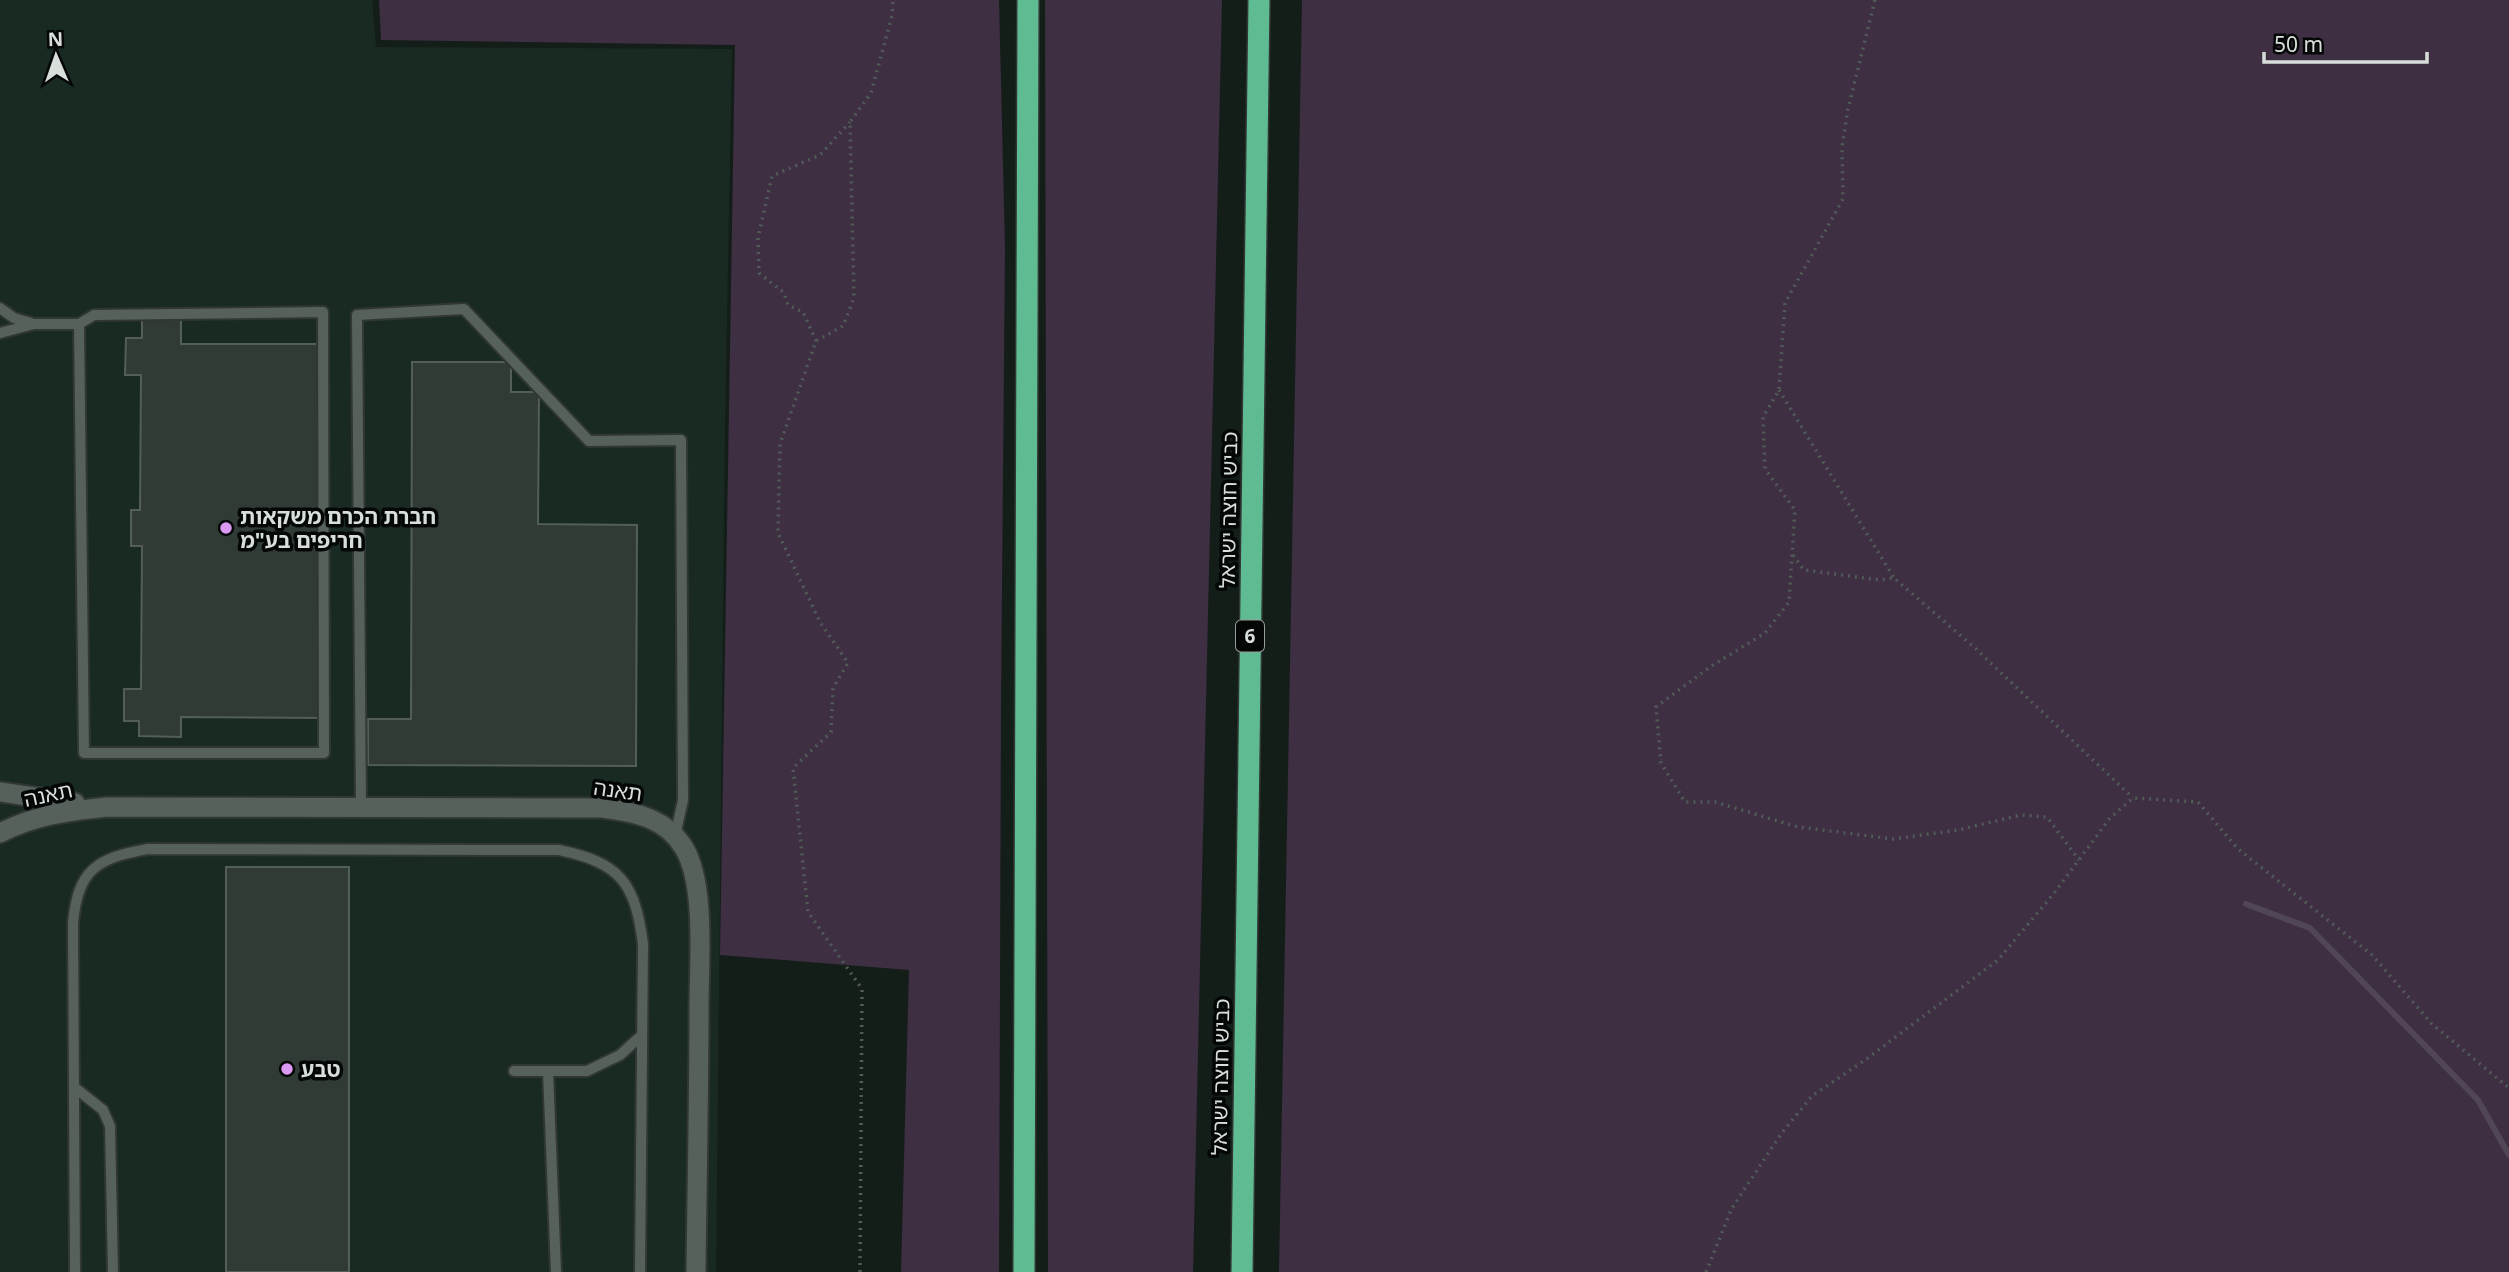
<svg xmlns="http://www.w3.org/2000/svg" width="2509" height="1272" font-family="'Noto Sans','Noto Sans Hebrew',sans-serif">
	<style>
		.built { fill: #192a22 }
		.green { fill: #3e2f43 }
		.lines { fill: none; stroke-linecap: round; stroke-linejoin: round }
		.stream { stroke: #504655; stroke-width: 6 }
		.building { fill: #313b36; stroke: #535e58; stroke-width: 2 }
		.service-casing { stroke: #313734; stroke-width: 14 }
		.minor-casing { stroke: #313734; stroke-width: 23 }
		.motorway-casing { stroke: #313734; stroke-width: 24 }
		.path { stroke: #525b57; stroke-width: 3.5; stroke-dasharray: 2 5; stroke-linecap: butt }
		.service { stroke: #56615b; stroke-width: 10 }
		.minor { stroke: #56615b; stroke-width: 19 }
		.motorway { stroke: #5fbb91; stroke-width: 21 }
		.poi-dot { fill: #dc99f4; stroke: #040706; stroke-width: 2.5 }
		.labels { text-anchor: middle; dominant-baseline: central; stroke-width: 7; stroke-linejoin: round; paint-order: stroke }
		.shield { fill: #040706; stroke: #989e9b; stroke-width: 2 }
		.shield-label { font-size: 19px; font-weight: bold; fill: #d8dfdb }
		.street-label { font-size: 21px; fill: #d8dfdb; stroke: #040706 }
		.poi-label { font-size: 21px; font-weight: bold; fill: #d8dfdb; stroke: #040706; text-anchor: start }
	</style>
	<rect width="100%" height="100%" fill="#141e19"/>
	<path class="built" d="M0,0H372L376,47L732,49L725,427L716,1272H0Z"/>
	<path class="green" d="M379,0H999L1005,248L1001,702L999,1272H901L909,970L720,955L735,45L381,40Z
		M1045,0H1222L1193,1272H1048Z
		M1302,0H2509V1272H1279Z"/>
	<g class="lines">
		<path class="stream" d="M2246,904L2310,928L2478,1100L2509,1155"/>
	</g>
	<path class="building" d="M142,318H181V344H322L320,718L181,717V737L139,736V721H124V689H141L142,546H131V510H140L141,375H125L126,338H142Z
		M412,362H511V392H539L538,524L637,525L636,766L368,765V719H411Z
		M226,867H349V1272H226Z"/>
	<g class="lines">
		<g class="service-casing">
			<path id="service" d="M0,308L14,318L31,323
				M0,333L34,324H79L84,753H324L323,312L94,315L79,324
				M361,806L357,315L464,309L589,441L681,440L683,800L675,836
				M514,1071H587L620,1055L642,1035
				M548,1071L556,1272
				M74,1087L103,1110L110,1126L113,1272
				M75,1272L73,923C78,869 97,858 148,849L559,850C621,863 635,883 643,944L640,1272"/>
		</g>
		<g class="minor-casing">
			<path id="minor" d="M0,792L75,803
				M0,833C35,815 69,811 107,807L602,808C635,812 666,818 684,848C706,884 699,963 699,1006C699,1094 697,1183 696,1272"/>
		</g>
		<g class="motorway-casing">
			<path id="motorway" d="M1024,1272L1028,0
				M1242,1272L1259,0"/>
		</g>
		<path class="path" d="M1875,0L1848,109L1842,147L1843,199L1785,303L1779,390L1763,417L1765,469L1795,510L1789,602L1765,633L1710,667L1656,707L1661,763L1685,802H1715L1798,827L1893,839L1958,830L2021,815L2047,817L2079,860
			M816,341L803,312L788,305L784,293L759,273L758,238L772,176L820,155L850,122
			M1779,390L1894,578
			M1793,555L1804,570L1880,580L1894,578L1976,649L2133,798
			M860,1272L862,989L808,912L793,768L831,732L833,688L848,663L820,622L778,533L780,444L816,341L843,326L854,298L850,122L871,93L892,16L893,0
			M1706,1272L1732,1208L1781,1134L1812,1096L1865,1060L1998,960L2055,892L2110,818L2133,798L2198,802L2238,849L2372,955L2432,1024L2509,1088"/>
		<use href="#service" class="service"/>
		<use href="#minor" class="minor"/>
		<use href="#motorway" class="motorway"/>
	</g>
	<g class="poi-dot">
		<circle cx="226" cy="528" r="7"/>
		<circle cx="287" cy="1069" r="7"/>
	</g>
	<g class="labels">
		<rect class="shield" x="1236" y="620.5" width="28" height="31" rx="5"/>
		<g class="shield-label">
			<text x="1250" y="636">6</text>
		</g>
		<g class="street-label">
			<text transform="translate(1228 510) rotate(-89)">כביש חוצה ישראל</text>
			<text transform="translate(618 790) rotate(8)">תאנה</text>
			<text transform="translate(48 794) rotate(-12)">תאנה</text>
			<text transform="translate(1220 1077) rotate(-89)">כביש חוצה ישראל</text>
		</g>
		<g class="poi-label">
			<text x="240" y="516">חברת הכרם משקאות<tspan x="240" dy="24">חריפים בע"מ</tspan></text>
			<text x="301" y="1069">טבע</text>
		</g>
	</g>
	<g transform="translate(56 56) rotate(358)" stroke="#040706" stroke-width="5" paint-order="stroke">
	<path d="M0-5L12 26L0 18L-12 26Z" fill="#d8dfdb"/>
	<text y="-10" font-size="19" font-weight="bold" text-anchor="middle" fill="#d8dfdb">N</text>
	</g>
	<path d="M2264 52v10h163v-10" fill="none" stroke="#d8dfdb" stroke-width="3.5"/>
	<text x="2274" y="52" font-size="21" fill="#d8dfdb" stroke="#040706" stroke-width="5" paint-order="stroke">50 m</text>
</svg>
